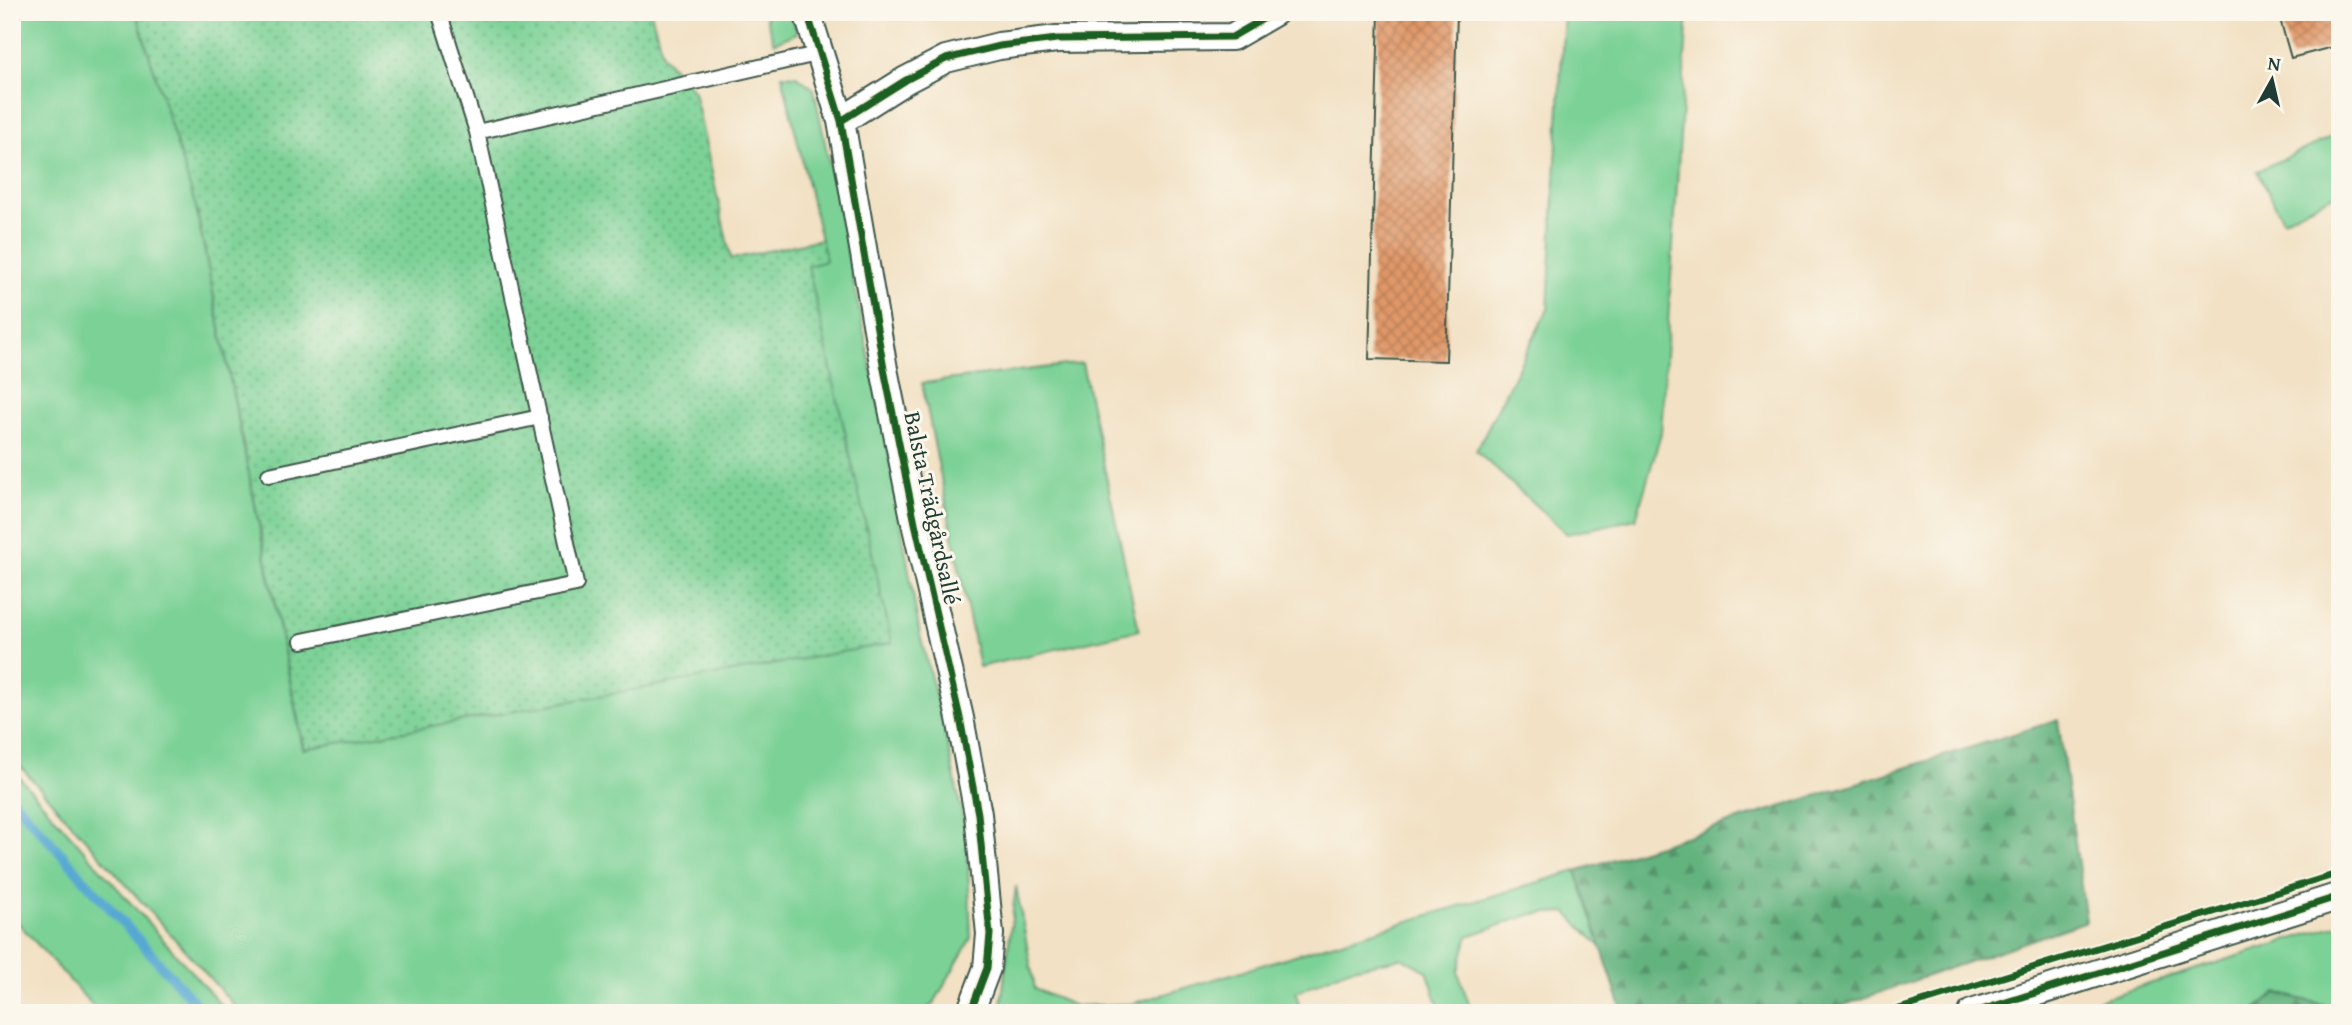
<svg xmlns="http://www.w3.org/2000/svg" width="2352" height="1025" font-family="'Gentium Book Plus',serif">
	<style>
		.grass { fill: #7bd196; stroke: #4d8765; stroke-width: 2 }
		.forest { fill: url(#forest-firs); stroke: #42785a; stroke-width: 2 }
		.garden { fill: url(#garden-dots); stroke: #4d8765; stroke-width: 2 }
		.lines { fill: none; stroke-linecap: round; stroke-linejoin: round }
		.stream { stroke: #57a8d2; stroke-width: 10 }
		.building { fill: url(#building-cross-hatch) }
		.lane-casing { stroke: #3f564a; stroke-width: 18 }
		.street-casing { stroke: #3f564a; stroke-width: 30 }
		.lane { stroke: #fff; stroke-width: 14 }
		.street { stroke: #fff; stroke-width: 26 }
		.cycleway-casing { stroke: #fbf7ec; stroke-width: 11 }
		.cycleway { stroke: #1b5e20; stroke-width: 7 }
		.labels { text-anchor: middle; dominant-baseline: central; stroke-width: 6; stroke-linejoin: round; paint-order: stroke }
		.street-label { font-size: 23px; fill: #1f3d34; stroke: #fbf7ec }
	</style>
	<defs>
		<pattern id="forest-firs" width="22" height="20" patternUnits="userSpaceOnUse" patternTransform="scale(1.75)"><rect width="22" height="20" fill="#64b37f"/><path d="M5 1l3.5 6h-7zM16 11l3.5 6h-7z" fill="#529369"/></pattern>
		<pattern id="garden-dots" width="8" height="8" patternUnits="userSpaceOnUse" patternTransform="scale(1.75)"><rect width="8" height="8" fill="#7bd196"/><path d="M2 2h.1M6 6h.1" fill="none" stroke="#64ab7b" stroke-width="1.8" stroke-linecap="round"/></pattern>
		<pattern id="building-cross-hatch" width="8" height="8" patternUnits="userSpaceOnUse" patternTransform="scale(1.75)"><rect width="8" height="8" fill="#e19867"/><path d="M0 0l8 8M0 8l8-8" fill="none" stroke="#b67d56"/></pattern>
	</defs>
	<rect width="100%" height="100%" fill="#fbf7ec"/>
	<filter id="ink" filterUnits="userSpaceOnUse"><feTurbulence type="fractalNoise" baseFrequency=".0143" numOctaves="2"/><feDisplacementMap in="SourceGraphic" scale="14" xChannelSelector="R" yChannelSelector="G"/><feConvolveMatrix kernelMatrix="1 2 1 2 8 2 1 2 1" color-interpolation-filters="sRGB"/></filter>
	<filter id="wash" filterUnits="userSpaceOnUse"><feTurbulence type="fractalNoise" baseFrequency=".00686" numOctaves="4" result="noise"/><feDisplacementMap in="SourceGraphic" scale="28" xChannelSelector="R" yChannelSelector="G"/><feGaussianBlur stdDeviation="1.57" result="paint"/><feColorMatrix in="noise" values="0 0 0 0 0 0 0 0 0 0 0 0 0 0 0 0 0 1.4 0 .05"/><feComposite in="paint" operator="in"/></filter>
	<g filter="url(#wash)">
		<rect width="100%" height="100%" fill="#f2e1c4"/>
		<path class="grass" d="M12,12H136L196,207L303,748L808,265L826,261L782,75L797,76L814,89L889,455L920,635L944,728L967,837L971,938L934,1003L922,1013H241L12,757Z
			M764,12H791L797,33L774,43Z
			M1564,12H1688L1661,433L1636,519L1567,534L1476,451L1548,309Z
			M2340,133V192L2283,220L2257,171Z
			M1082,363L1139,630L979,667L922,383Z
			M12,769L228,1013H99L12,916Z
			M1576,871L1603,949L1566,912L1532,914L1468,936L1458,972L1472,1013H1441L1427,971L1402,958L1348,969L1296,992L1301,1013H1000L1016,886L1035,989L1075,1006L1131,1004Z
			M2340,924V1009L2277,993L2251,1013H2057Z"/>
		<path class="forest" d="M2058,720L2086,921L1821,1013H1623L1576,871Z
			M2277,993L2340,1009V1013H2251Z"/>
		<path class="garden" d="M136,12H651L663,56L694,91L731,259L821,239L826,261L808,266L892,643L304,749L196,207Z"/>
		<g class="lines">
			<path class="stream" d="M12,799L204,1013"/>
		</g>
		<g id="blocks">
			<path class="building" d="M1379,12H1457L1446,361L1369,359Z
				M2278,12H2340V45L2291,58Z
				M1042,1006L1061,1010L1060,1013H1040Z"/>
		</g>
	</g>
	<g filter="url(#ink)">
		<use href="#blocks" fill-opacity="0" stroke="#3f564a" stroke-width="2"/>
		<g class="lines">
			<g class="lane-casing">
				<path id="lane" d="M477,132L821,53
					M269,475L540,417
					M302,641L576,584L477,132L439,12"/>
			</g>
			<g class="street-casing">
				<path id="street" d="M807,12L841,121L884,369L915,523L960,718L978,814L990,934L987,968L970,1013
					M841,121L906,80L946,59L999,46L1057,39L1232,37L1275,12
					M1972,1013L2340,896"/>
			</g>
			<use href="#lane" class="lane"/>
			<use href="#street" class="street"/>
			<g class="cycleway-casing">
				<path id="cycleway" d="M807,12L841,121L884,369L915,523L960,718L978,814L990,934L987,968L970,1013
					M841,121L906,80L946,59L999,46L1057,39L1232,37L1275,12
					M1886,1013L2340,873
					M1972,1013L2340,896"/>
			</g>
			<use href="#cycleway" class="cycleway"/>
		</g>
	</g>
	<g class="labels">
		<g class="street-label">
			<text transform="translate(933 508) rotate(78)">Balsta Trädgårdsallé</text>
		</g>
	</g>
	<rect width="2352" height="1025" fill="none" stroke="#fbf7ec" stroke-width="42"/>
	<g transform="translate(2272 80) rotate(8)" stroke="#fbf7ec" stroke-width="5" paint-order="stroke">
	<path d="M0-5L12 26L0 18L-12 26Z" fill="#1f3d34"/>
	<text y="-10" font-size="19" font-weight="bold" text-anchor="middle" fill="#1f3d34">N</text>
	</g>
</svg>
